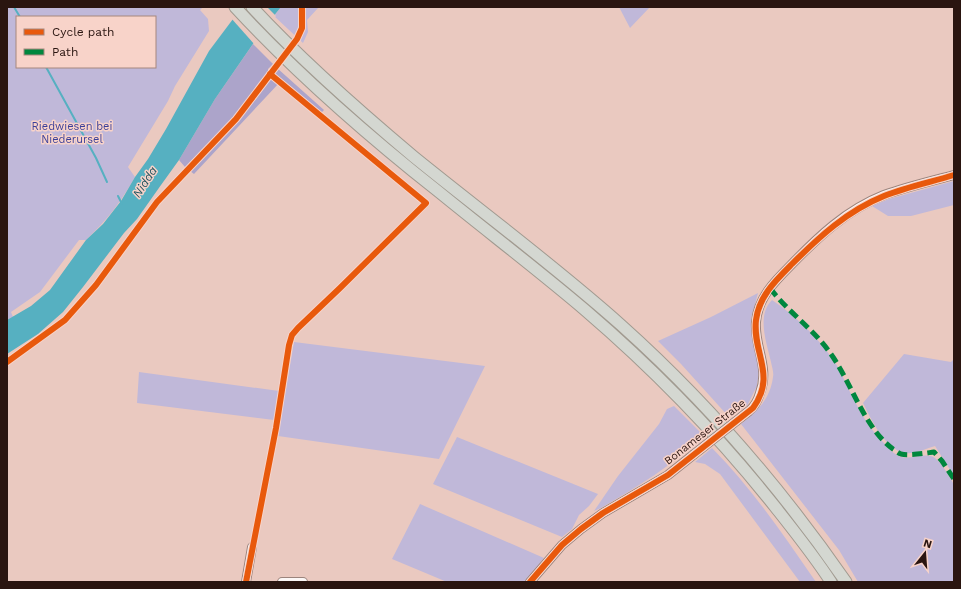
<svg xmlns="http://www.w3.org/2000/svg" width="961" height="589" font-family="'Work Sans',sans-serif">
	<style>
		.green { fill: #c0b8d9; fill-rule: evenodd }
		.forest { fill: #aca4ca }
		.water { fill: #56b0c1 }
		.pier { fill: #eac9c0 }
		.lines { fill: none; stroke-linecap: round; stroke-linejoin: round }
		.stream { stroke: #56b0c1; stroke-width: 2 }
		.minor-casing { stroke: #9c847d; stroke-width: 10 }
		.highway-casing { stroke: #a19a90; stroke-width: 13 }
		.minor { stroke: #fcf7f6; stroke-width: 8 }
		.highway { stroke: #d4d7d1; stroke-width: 11 }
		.minor-bridge-casing { stroke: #9c847d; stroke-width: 10; stroke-linecap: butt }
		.minor-bridge { stroke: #fcf7f6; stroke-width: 8 }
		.quiet { stroke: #00873e; stroke-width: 5; stroke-dasharray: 10 5; stroke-linecap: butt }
		.cycleway-casing { stroke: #f8d3c9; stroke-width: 8 }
		.cycleway { stroke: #e8590c; stroke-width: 6 }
		.labels { text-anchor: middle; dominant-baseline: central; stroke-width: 3; stroke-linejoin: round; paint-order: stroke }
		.park-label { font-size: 11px; fill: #3a3f99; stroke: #f8d3c9 }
		.street-label { font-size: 11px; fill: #2a1510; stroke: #f8d3c9 }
		.water-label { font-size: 12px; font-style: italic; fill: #1d515d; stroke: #f8d3c9 }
	</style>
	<rect width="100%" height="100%" fill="#eac9c0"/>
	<path class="green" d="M7,7H203L200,10L208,19L209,31L175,86L168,101L128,167L135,177C120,203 108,219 86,240H79L40,292L11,312L13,317L7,320ZM17,17H155V67H17Z
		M281,7H319L307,20L308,32L303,43L274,16Z
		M619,7H650L630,28Z
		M954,181V205L911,216H888L872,206L889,199Z
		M758,293L751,319L753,340L760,363L757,386L747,406L728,416L681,364L658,341L711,317Z
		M772,300C796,316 820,339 836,364C841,371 844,380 848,388C858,408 869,429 885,444C888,448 894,454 899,456C910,461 925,451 935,458C941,462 951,478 954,485V582H858L839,550L741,424C757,411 770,400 773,377C774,373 772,367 771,362C767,343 756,316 772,300Z
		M294,342L485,366L439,459L278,436Z
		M904,354L951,362L954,359V476L935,446C925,449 911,456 901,452C883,445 871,419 863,403Z
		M139,372L279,391L274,420L137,403Z
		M674,406L703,435C674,465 637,487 601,508L594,511L618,476L659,424L667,409Z
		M457,437L598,494L589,506L579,515L572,529L562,537L433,484Z
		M712,448C752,488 784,536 816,582H800L720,474L705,464L695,462Z
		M420,504L544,558L525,582H447L392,559Z"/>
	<path class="forest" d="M253,44L273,64L268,69V75L270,78L273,77L274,72L277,68L324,110L321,113L281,81L194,174L185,167L179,160L215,99Z"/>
	<path class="water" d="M242,7H281L264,28L215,99L179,160L161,185L137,219L124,233L83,287L63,312L38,334L7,354V320L31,306L50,290L86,240L103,224L121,201L135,177L148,159L166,129L209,51Z"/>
	<path class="pier" d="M240,7H267L276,16L255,45L231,18Z"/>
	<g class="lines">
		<path class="stream" d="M14,7L20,17
			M46,67L96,158L107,182
			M118,196L122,204"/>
		<g class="minor-casing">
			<path id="minor" d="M749,411C755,406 758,400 760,393C770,367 754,347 756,322C758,298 774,282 790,266C818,237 846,210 884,195C906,187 931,181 954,175
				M246,582L252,547
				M282,582H303
				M530,582L562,545L581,529L603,513L668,475L693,455"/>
		</g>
		<g class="highway-casing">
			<path id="highway" d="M235,7C298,75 367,135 439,192C488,232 538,270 585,310C655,370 719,436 776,508C795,532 815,557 831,582
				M252,7C302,61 358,110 414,157C483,213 555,266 621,325C707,402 781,488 846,582"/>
		</g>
		<use href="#minor" class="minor"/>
		<use href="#highway" class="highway"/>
		<g class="minor-bridge-casing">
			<path id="minor-bridge" d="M693,455L749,411"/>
		</g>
		<use href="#minor-bridge" class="minor-bridge"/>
		<path class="quiet" d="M770,288C787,311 811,327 828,350C851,380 863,427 893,449C895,450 898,453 901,454C909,456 926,453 934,452L942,461L954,479"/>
		<g class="cycleway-casing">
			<path id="cycleway" d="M7,362L65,320L96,285L157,202L236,119L297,39L302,28V7
				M246,582L276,428L289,345L292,335L298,328L340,288L426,203L270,74
				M530,582L562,545L581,529L603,513L668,475L753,408C777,375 752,353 756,320C759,296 776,280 792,264C819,237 847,211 884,196C906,187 931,182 954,175"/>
		</g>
		<use href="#cycleway" class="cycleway"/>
	</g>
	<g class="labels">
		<g class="park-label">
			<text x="72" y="126">Riedwiesen bei<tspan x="72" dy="13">Niederursel</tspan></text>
		</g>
		<g class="street-label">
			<text transform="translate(705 432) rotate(-38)">Bonameser Straße</text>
		</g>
		<g class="water-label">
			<text transform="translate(145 182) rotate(-57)">Nidda</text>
		</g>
	</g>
	<rect width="961" height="589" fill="none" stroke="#2a1510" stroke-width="16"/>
	<rect x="16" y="16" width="140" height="52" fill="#f8d3c9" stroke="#a6877f"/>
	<rect x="24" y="29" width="20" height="6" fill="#e8590c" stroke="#a6877f"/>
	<text x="52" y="36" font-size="12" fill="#2a1510">Cycle path</text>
	<rect x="24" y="49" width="20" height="6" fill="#00873e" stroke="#a6877f"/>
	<text x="52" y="56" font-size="12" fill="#2a1510">Path</text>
	<g transform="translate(925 553) rotate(17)" stroke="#f8d3c9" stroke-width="3" paint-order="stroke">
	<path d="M0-3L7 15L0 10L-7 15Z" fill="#2a1510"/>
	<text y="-6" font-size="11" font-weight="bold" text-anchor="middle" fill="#2a1510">N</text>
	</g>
</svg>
